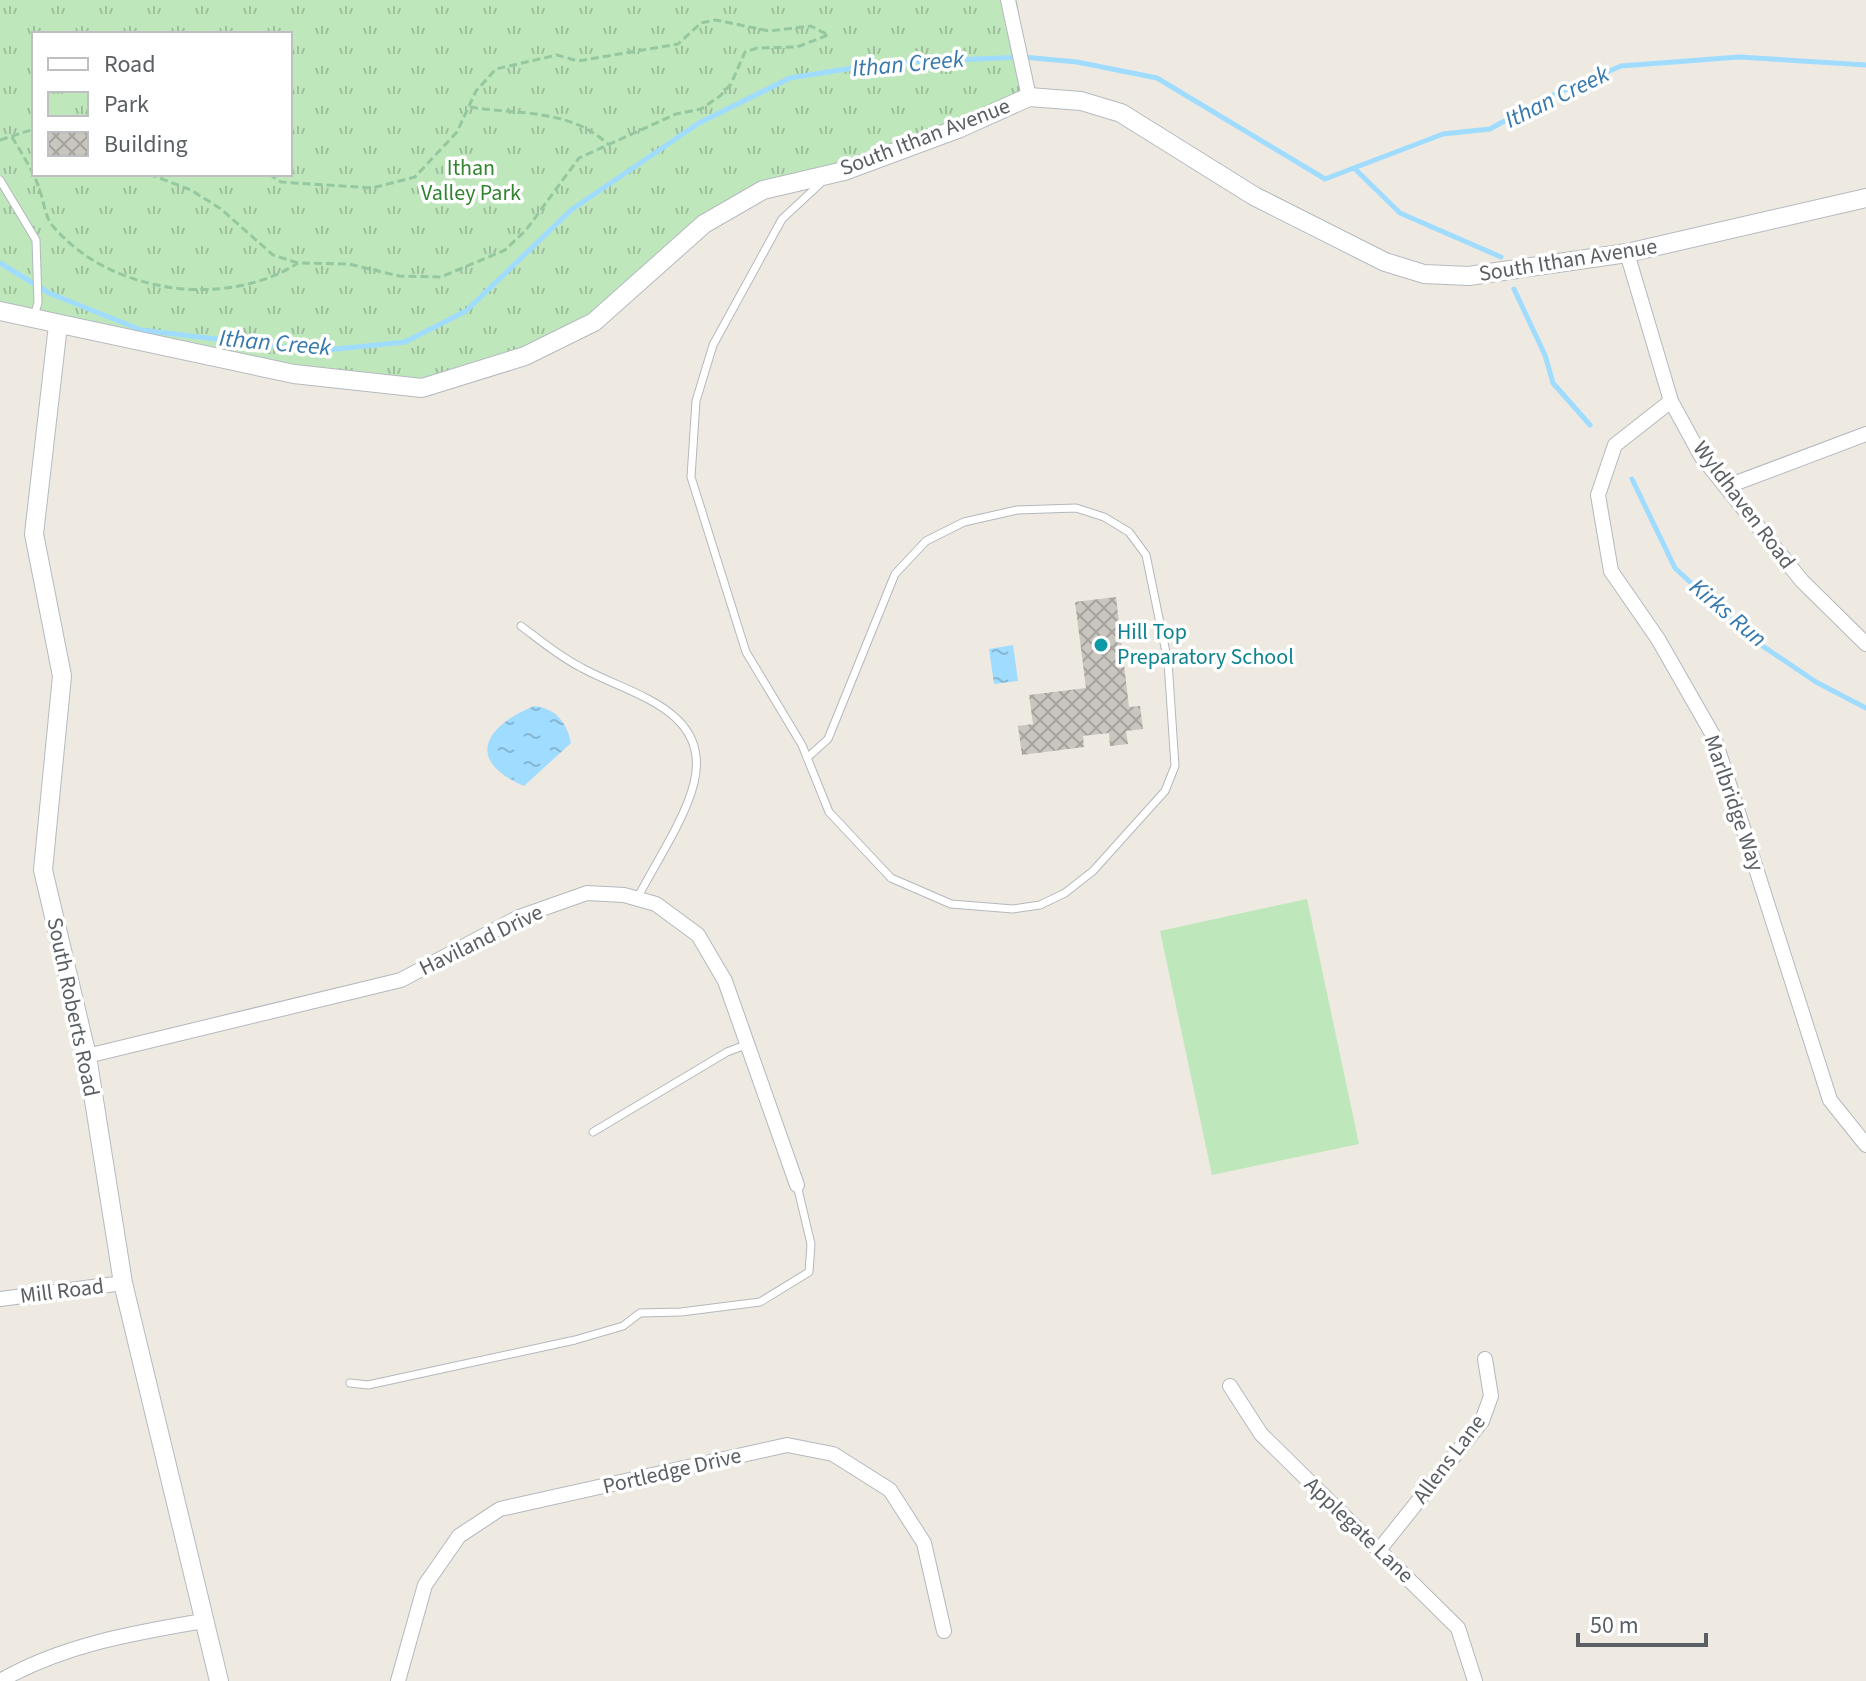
<svg xmlns="http://www.w3.org/2000/svg" width="1866" height="1681" font-family="'Source Sans 3',sans-serif">
	<style>
		.grass { fill: #bfe7bc }
		.park { fill: url(#park-tufts); fill-rule: evenodd }
		.water { fill: url(#water-ripples) }
		.lines { fill: none; stroke-linecap: round; stroke-linejoin: round }
		.stream { stroke: #a0dcff; stroke-width: 5 }
		.building { fill: url(#building-cross-hatch) }
		.lane-casing { stroke: #b4b8bd; stroke-width: 9 }
		.street-casing { stroke: #b4b8bd; stroke-width: 16 }
		.secondary-casing { stroke: #b5babf; stroke-width: 20 }
		.path { stroke: #95c8a0; stroke-width: 3; stroke-dasharray: 8 4; stroke-linecap: butt }
		.lane { stroke: #fff; stroke-width: 7 }
		.street { stroke: #fff; stroke-width: 14 }
		.secondary { stroke: #fff; stroke-width: 18 }
		.culture-dot { fill: #0f9aa8; stroke: #fff; stroke-width: 3 }
		.labels { text-anchor: middle; dominant-baseline: central; stroke-width: 7; stroke-linejoin: round; paint-order: stroke }
		.street-label { font-size: 22px; fill: #5a5f63; stroke: #fff }
		.park-label { font-size: 22px; fill: #328530; stroke: #fff }
		.culture-label { font-size: 22px; fill: #0d838f; stroke: #fff; text-anchor: start }
		.water-label { font-size: 24px; font-style: italic; fill: #3678ad; stroke: #fff }
	</style>
	<defs>
		<pattern id="park-tufts" width="24" height="20" patternUnits="userSpaceOnUse" patternTransform="scale(2)"><rect width="24" height="20" fill="#bfe7bc"/><path d="M3 7l-1-3M5 7V3M7 7l1-3M15 17l-1-3M17 17v-4M19 17l1-3" fill="none" stroke="#9ebe9c"/></pattern>
		<pattern id="water-ripples" width="26" height="14" patternUnits="userSpaceOnUse" patternTransform="scale(2)"><rect width="26" height="14" fill="#a0dcff"/><path d="M2 4q2-2 4 0t4 0M15 11q2-2 4 0t4 0" fill="none" stroke="#85b6d2"/></pattern>
		<pattern id="building-cross-hatch" width="8" height="8" patternUnits="userSpaceOnUse" patternTransform="scale(2)"><rect width="8" height="8" fill="#c9c5bf"/><path d="M0 0l8 8M0 8l8-8" fill="none" stroke="#a6a39f"/></pattern>
	</defs>
	<rect width="100%" height="100%" fill="#eeeae1"/>
	<path class="grass" d="M1307,899L1359,1144L1212,1175L1160,931Z"/>
	<path class="park" d="M0,0H1017L1029,97L763,190L704,224L594,322L422,388L294,374L0,311ZM34,34H290V174H34Z"/>
	<path class="water" d="M1013,645L1018,681L994,684L989,649Z
		M534,706C555,708 567,722 571,743L524,786C464,760 485,726 534,706Z"/>
	<g class="lines">
		<path class="stream" d="M1354,168L1400,213L1501,257
			M0,263L49,293L141,330L317,351L405,342L466,311L571,210L699,123L790,78L884,63L1023,57L1077,62L1157,78L1325,179L1443,134L1490,129L1546,98L1621,66L1739,57L1866,65
			M1514,289L1545,355L1553,383L1590,425
			M1632,479L1675,568L1748,636L1816,682L1866,708"/>
	</g>
	<path class="building" d="M1116,597L1129,707L1140,706L1143,729L1126,731L1128,744L1110,746L1109,733L1083,736L1084,747L1022,755L1018,726L1033,724L1029,695L1086,688L1075,602Z"/>
	<g class="lines">
		<g class="lane-casing">
			<path id="lane" d="M0,180L36,240L38,303L33,319
				M521,626C541,641 560,657 582,668C629,694 712,709 694,783C685,820 654,865 637,899
				M807,758L828,739L895,574L926,541L964,522L1017,510L1076,508L1104,517L1129,532L1146,555L1168,662L1175,766L1165,791L1093,871L1065,893L1040,905L1013,909L951,904L891,878L829,812L802,745L746,652L691,477L696,401L713,345L782,219L823,181
				M593,1132L727,1052L748,1044
				M350,1383L368,1385L575,1340L623,1326L640,1313L681,1312L760,1302L809,1272L811,1244L797,1185"/>
		</g>
		<g class="street-casing">
			<path id="street" d="M1008,0L1029,97
				M1627,253L1671,401L1701,456L1802,581L1866,644
				M1671,401L1615,445L1598,495L1611,571L1658,639L1714,737L1830,1100L1866,1145
				M1728,486L1866,434
				M87,1056L401,980L519,917L587,893L624,895L656,904L698,935L725,981L797,1185
				M0,1299L123,1283
				M1230,1386L1261,1434L1458,1628L1475,1681
				M1379,1550L1482,1421L1491,1396L1485,1359
				M0,1681C62,1645 133,1633 203,1621
				M398,1681L425,1585L459,1536L500,1509L787,1445L833,1454L890,1490L924,1543L944,1631"/>
		</g>
		<g class="secondary-casing">
			<path id="secondary" d="M0,311L294,374L422,388L525,356L594,322L704,224L763,190L844,171L960,128L1029,97L1081,101L1121,113L1254,196L1385,262L1424,274L1469,276L1627,253L1866,198
				M58,325L34,534L62,676L43,870L87,1056L123,1283L219,1681"/>
		</g>
		<path class="path" d="M470,107C519,115 569,108 609,145
			M12,137C22,154 34,172 40,191C44,202 45,216 52,225C108,293 225,310 298,263
			M0,140L34,129
			M149,174L191,190L221,209L273,255L298,263L349,264L399,276L441,277L505,250L526,230L579,158L676,114L701,109L720,96L731,84L745,52L757,48L797,47L828,35
			M269,174L281,182L372,188L415,177L457,132L476,91L496,69L557,55L578,61L678,44L701,23L716,20L769,31L811,26L828,35"/>
		<use href="#lane" class="lane"/>
		<use href="#street" class="street"/>
		<use href="#secondary" class="secondary"/>
	</g>
	<circle class="culture-dot" cx="1101" cy="645" r="8"/>
	<g class="labels">
		<g class="street-label">
			<text transform="translate(925 137) rotate(-21)">South Ithan Avenue</text>
			<text transform="translate(1568 260) rotate(-9)">South Ithan Avenue</text>
			<text transform="translate(1744 505) rotate(53)">Wyldhaven Road</text>
			<text transform="translate(1734 803) rotate(71)">Marlbridge Way</text>
			<text transform="translate(481 940) rotate(-26)">Haviland Drive</text>
			<text transform="translate(73 1007) rotate(78)">South Roberts Road</text>
			<text transform="translate(62 1291) rotate(-7)">Mill Road</text>
			<text transform="translate(1449 1459) rotate(-53)">Allens Lane</text>
			<text transform="translate(672 1471) rotate(-13)">Portledge Drive</text>
			<text transform="translate(1359 1530) rotate(44)">Applegate Lane</text>
		</g>
		<g class="park-label">
			<text x="471" y="168">Ithan<tspan x="471" dy="25">Valley Park</tspan></text>
		</g>
		<g class="culture-label">
			<text x="1117" y="632">Hill Top<tspan x="1117" dy="25">Preparatory School</tspan></text>
		</g>
		<g class="water-label">
			<text transform="translate(908 64) rotate(-5)">Ithan Creek</text>
			<text transform="translate(1557 97) rotate(-26)">Ithan Creek</text>
			<text transform="translate(275 343) rotate(5)">Ithan Creek</text>
			<text transform="translate(1728 613) rotate(40)">Kirks Run</text>
		</g>
	</g>
	<rect x="32" y="32" width="260" height="144" fill="#ffffff" stroke="#bdbfc1" stroke-width="2"/>
	<rect x="48" y="58" width="40" height="12" fill="#ffffff" stroke="#bdbfc1" stroke-width="2"/>
	<text x="104" y="72" font-size="24" fill="#5a5f63">Road</text>
	<rect x="48" y="92" width="40" height="24" fill="url(#park-tufts)" stroke="#bdbfc1" stroke-width="2"/>
	<text x="104" y="112" font-size="24" fill="#5a5f63">Park</text>
	<rect x="48" y="132" width="40" height="24" fill="url(#building-cross-hatch)" stroke="#bdbfc1" stroke-width="2"/>
	<text x="104" y="152" font-size="24" fill="#5a5f63">Building</text>
	<path d="M1578 1633v12h128v-12" fill="none" stroke="#5a5f63" stroke-width="4"/>
	<text x="1590" y="1633" font-size="24" fill="#5a5f63" stroke="#ffffff" stroke-width="6" paint-order="stroke">50 m</text>
</svg>
